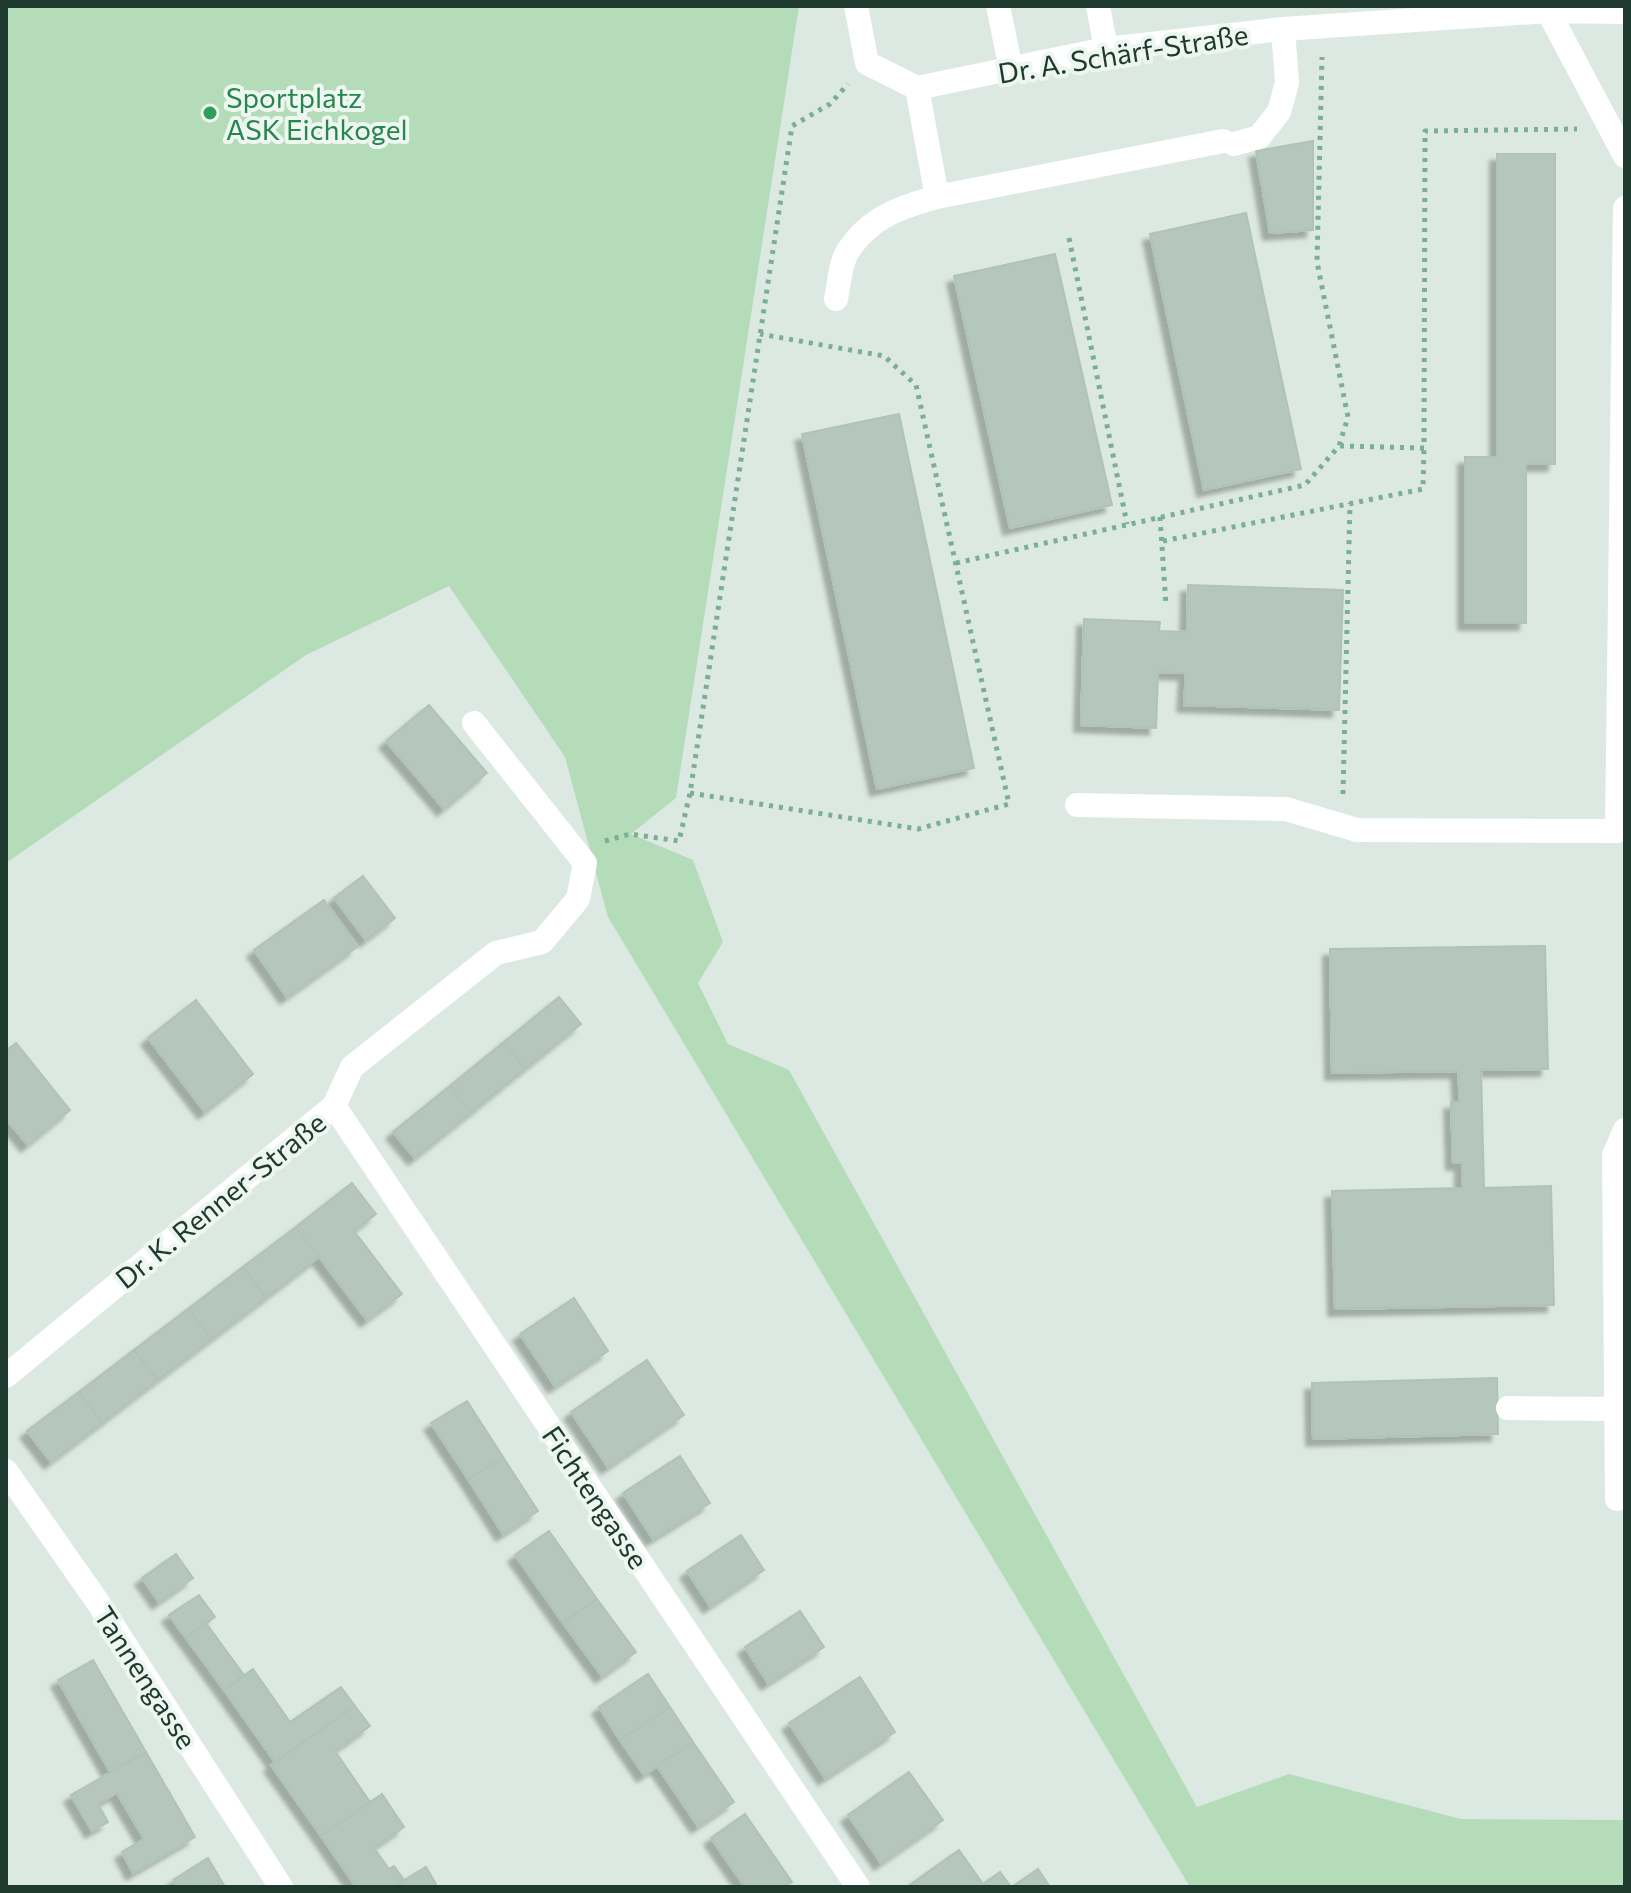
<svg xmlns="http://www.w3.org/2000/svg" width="1631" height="1893" font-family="Commissioner,sans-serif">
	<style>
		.green { fill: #b4dcb9 }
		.building { fill: #b5c7bd; stroke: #afc3b8; stroke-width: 2; filter: url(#shadow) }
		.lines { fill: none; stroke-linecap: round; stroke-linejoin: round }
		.path { stroke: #7bae97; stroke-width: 5; stroke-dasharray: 4 6; stroke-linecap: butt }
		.minor { stroke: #fff; stroke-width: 24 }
		.leisure-dot { fill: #2e9e5b; stroke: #edf6f0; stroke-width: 3 }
		.labels { text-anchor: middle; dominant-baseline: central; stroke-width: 8; stroke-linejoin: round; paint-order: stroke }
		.street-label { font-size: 28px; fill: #1e392e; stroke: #edf6f0 }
		.leisure-label { font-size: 28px; fill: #27864d; stroke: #edf6f0; text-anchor: start }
	</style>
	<defs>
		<filter id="shadow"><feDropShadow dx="-7" dy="7" stdDeviation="2" flood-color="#0004"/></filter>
	</defs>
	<rect width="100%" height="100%" fill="#dce9e2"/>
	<path class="green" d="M6,6H799L676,798L631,834L693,860L723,942L698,983L728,1044L789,1070L1197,1807L1289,1774L1461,1819L1625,1820V1887H1190L608,917L565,757L449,586L306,655L6,863Z"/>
	<path class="building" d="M1313,141V230L1270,233L1256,151Z
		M1497,154H1555V464H1526V623H1465V457H1497Z
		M1246,213L1301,469L1204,490L1150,234Z
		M1055,254L1112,505L1010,528L954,276Z
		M899,414L974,768L877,789L802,434Z
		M1188,585L1343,590L1339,710L1184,705L1186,673L1158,672L1156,728L1081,725L1084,619L1160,622L1159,631L1187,632Z
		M429,705L487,773L444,809L386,741Z
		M363,876L395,918L366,940L334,898Z
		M324,900L357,947L287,997L254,950Z
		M1545,946L1548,1069L1481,1070L1484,1188L1551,1186L1554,1305L1335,1309L1332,1191L1462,1188V1163H1453L1451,1102H1460L1458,1071L1332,1073L1330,949Z
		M559,997L581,1024L525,1069L504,1042Z
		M196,1000L253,1074L205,1112L148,1038Z
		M504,1042L525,1069L471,1113L450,1086Z
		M16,1043L70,1110L28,1145L6,1119V1051Z
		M450,1086L471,1113L415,1158L393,1132Z
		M352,1183L376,1214L354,1231L402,1294L367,1320L296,1227Z
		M296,1227L319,1257L266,1298L243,1267Z
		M243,1267L266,1298L212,1339L188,1309Z
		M574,1298L608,1351L555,1386L520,1334Z
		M188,1309L212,1339L158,1380L134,1350Z
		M134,1350L158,1380L102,1423L79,1392Z
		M647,1360L684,1415L608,1467L571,1412Z
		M1497,1378L1498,1434L1313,1439L1312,1383Z
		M79,1392L102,1423L51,1462L27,1431Z
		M467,1401L503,1457L468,1479L431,1423Z
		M680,1456L710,1503L653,1539L623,1493Z
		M503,1457L538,1511L503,1534L468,1479Z
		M549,1531L597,1599L563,1623L515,1555Z
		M741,1535L764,1570L710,1606L687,1571Z
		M176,1554L193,1578L159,1602L142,1578Z
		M199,1595L215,1617L186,1638L169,1615Z
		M597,1599L636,1652L602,1676L563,1623Z
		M800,1611L824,1647L768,1683L745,1647Z
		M206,1623L244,1675L224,1690L186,1638Z
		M93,1660L146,1752L110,1772L58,1680Z
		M253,1669L290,1722L341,1687L355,1706L275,1762L224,1690Z
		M648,1674L670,1707L620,1740L599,1707Z
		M860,1677L895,1732L825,1778L789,1723Z
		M355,1706L370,1726L335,1751L370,1802L321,1836L271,1765Z
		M670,1707L693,1742L644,1775L620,1740Z
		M693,1742L734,1802L698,1826L657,1766Z
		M146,1752L195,1837L133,1873L122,1852L144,1839L117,1793L98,1804L108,1822L92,1831L71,1795Z
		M909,1772L943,1820L881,1863L848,1815Z
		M382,1794L404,1827L374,1848L389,1869L394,1866L404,1880L393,1887H356L321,1836Z
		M745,1814L792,1882L784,1887H745L711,1838Z
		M959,1850L983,1884L1000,1872L1011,1887H907Z
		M208,1858L225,1887H177L173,1880Z
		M426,1867L436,1884L432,1887H393Z
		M1038,1869L1050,1887H1012Z"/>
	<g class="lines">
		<path class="path" d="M1069,238L1127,524
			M1340,446L1424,448L1425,131L1577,129
			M1160,517L1166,605
			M1163,541L1423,489L1424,448
			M956,563L1305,485L1339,446L1348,417L1317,262L1322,57
			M690,793L918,829L1009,804L916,385L884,356L760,334
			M1343,794L1350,503
			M605,841L630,834L679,841L690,793L792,126L830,104L848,84"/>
		<path class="minor" d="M856,6L867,63L917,88L1106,49L1283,29L1548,11L1625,12
			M998,6L1011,69
			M1098,6L1106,49
			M1549,6L1548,11L1625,156
			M1234,144L1259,137L1279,112L1287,83L1283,29
			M937,197L1223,141
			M836,299C839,285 840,263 848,251C870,217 901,207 937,197L917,88
			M1077,805L1286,809L1357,830L1617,831L1625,208
			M334,1106L858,1887
			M6,1376L334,1106L352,1067L496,953L542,942L578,899L585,863L474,723
			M1508,1408L1616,1409
			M6,1471L97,1601L281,1887
			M1617,1499L1614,1155L1625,1130"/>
	</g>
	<circle class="leisure-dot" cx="210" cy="113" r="8"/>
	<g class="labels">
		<g class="street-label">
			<text transform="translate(1123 53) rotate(-9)">Dr. A. Schärf-Straße</text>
			<text transform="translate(220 1200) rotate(-39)">Dr. K. Renner-Straße</text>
			<text transform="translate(596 1497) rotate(56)">Fichtengasse</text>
			<text transform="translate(146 1677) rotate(57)">Tannengasse</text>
		</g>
		<g class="leisure-label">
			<text x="226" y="97">Sportplatz<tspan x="226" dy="32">ASK Eichkogel</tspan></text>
		</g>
	</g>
	<rect width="1631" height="1893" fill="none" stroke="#1e392e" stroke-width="16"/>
</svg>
